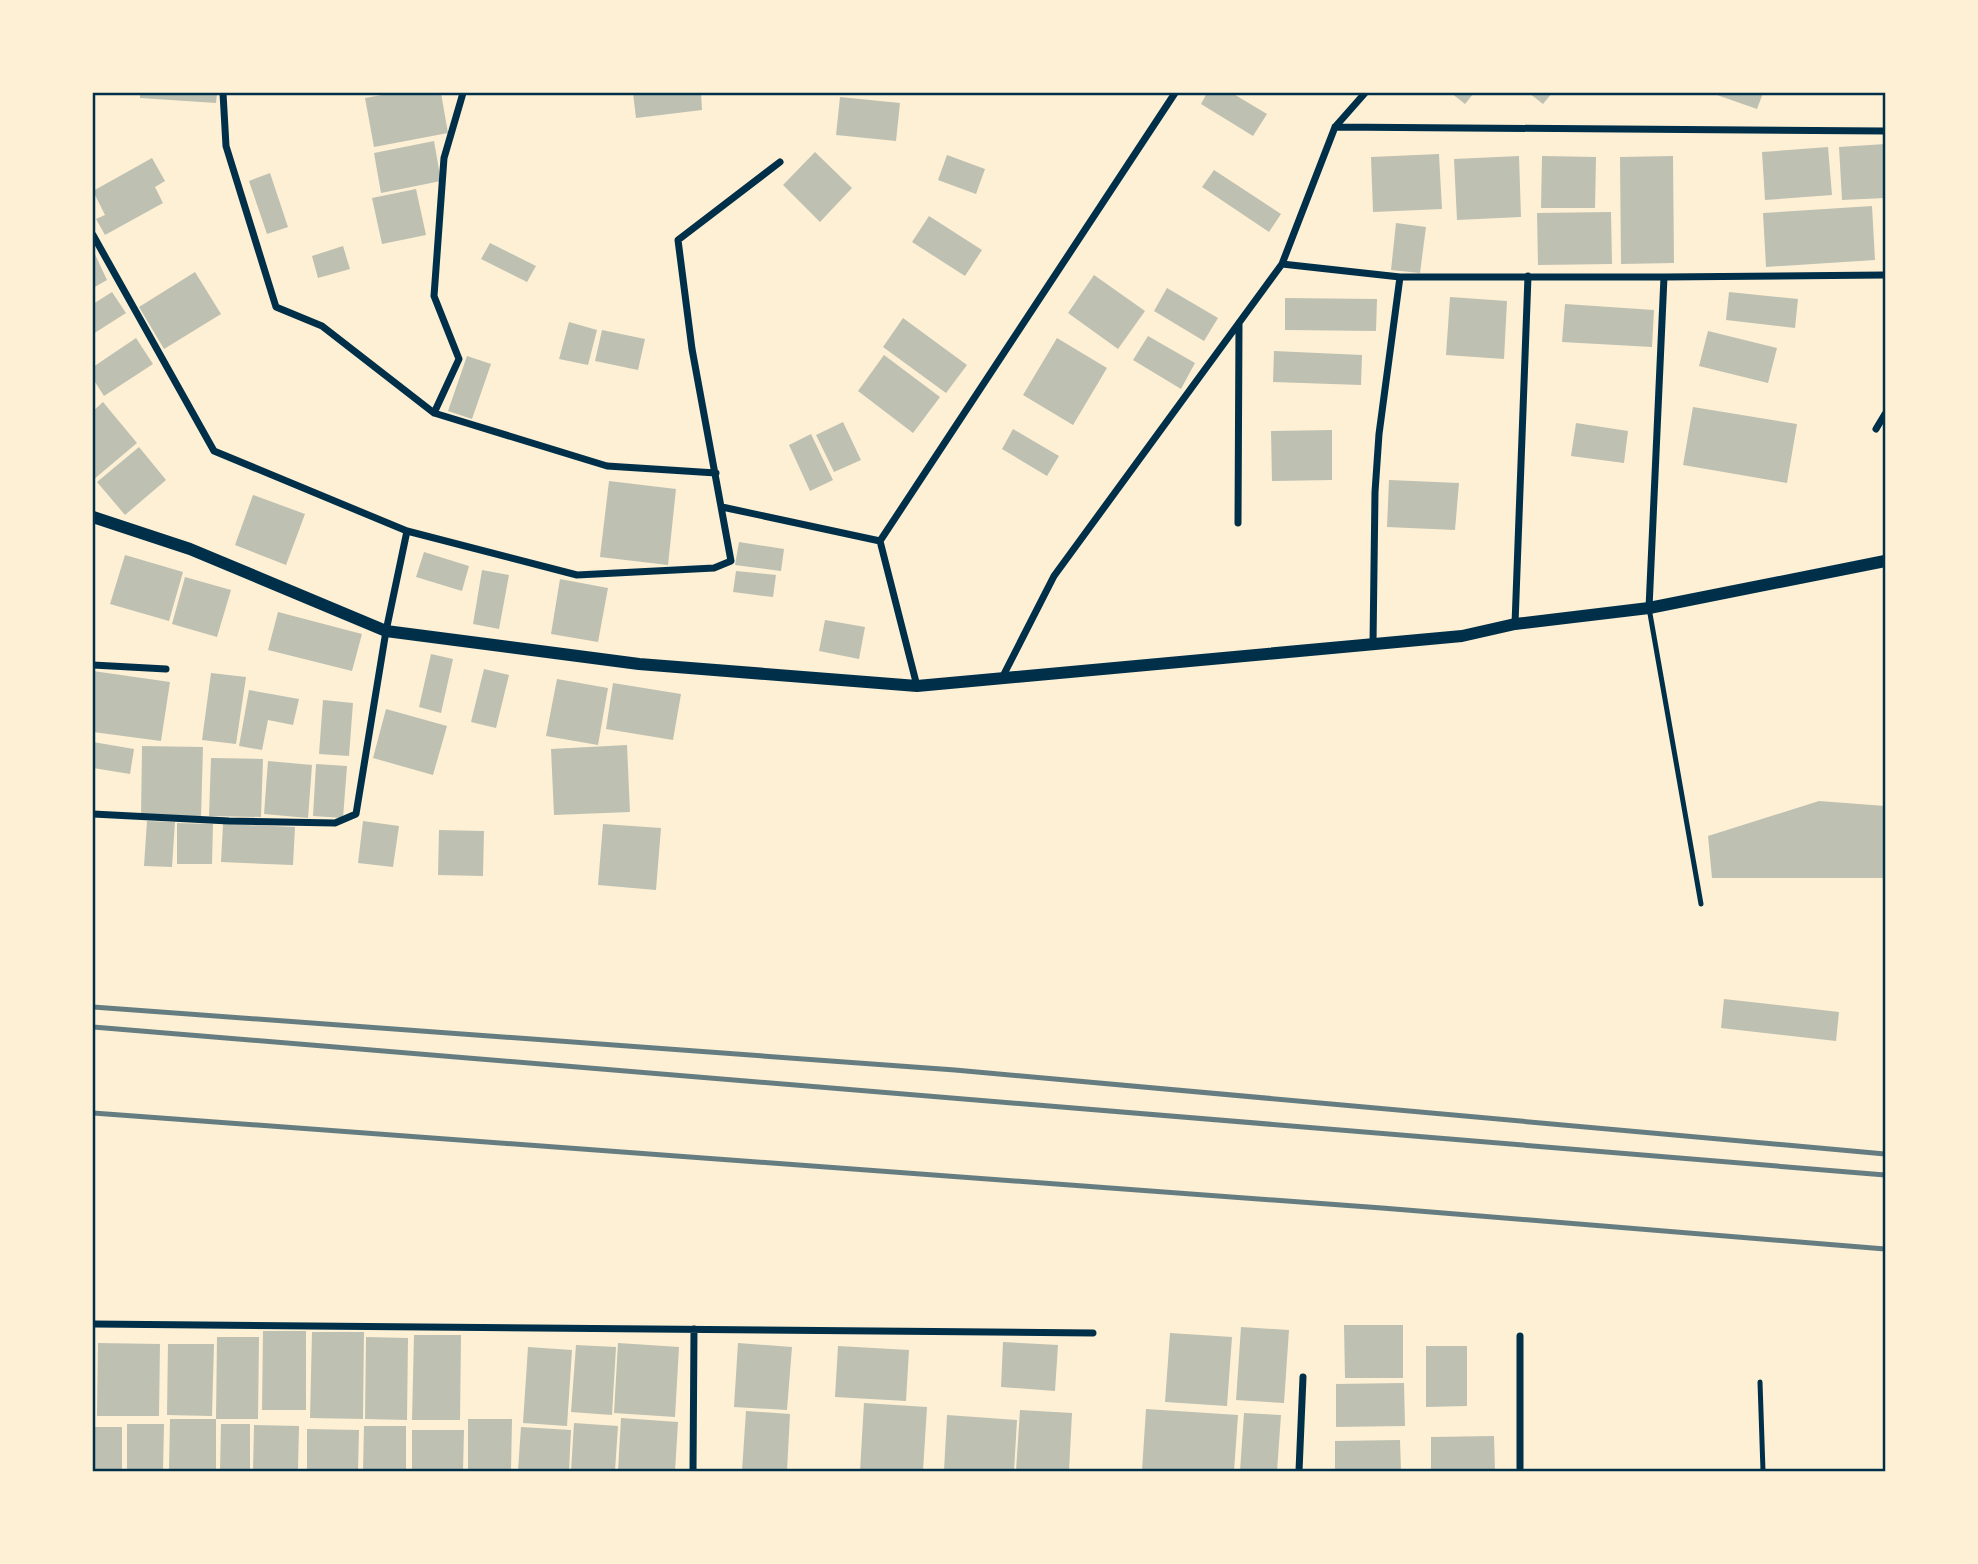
<svg xmlns="http://www.w3.org/2000/svg" width="1978" height="1564" font-family="'Exo 2',sans-serif">
	<style>
		.building { fill: #bec0b2 }
		.lines { fill: none; stroke-linecap: round; stroke-linejoin: round }
		.service { stroke: #003049; stroke-width: 5 }
		.minor { stroke: #003049; stroke-width: 7 }
		.tertiary { stroke: #003049; stroke-width: 12 }
		.rail { stroke: #657d81; stroke-width: 5 }
		.neatline { fill: none; stroke: #003049; stroke-width: 2.5 }
	</style>
	<rect width="100%" height="100%" fill="#fdf0d5"/>
	<path class="building" d="M140,93H217L216,103L140,98Z
		M393,93H441L448,133L374,147L365,98Z
		M633,93H701L702,110L636,118Z
		M1207,93H1232L1267,114L1253,136L1201,104Z
		M1451,93H1474L1465,104Z
		M1529,93H1552L1543,104Z
		M1718,93H1763L1757,109L1717,95Z
		M840,97L900,103L896,141L836,135Z
		M434,141L441,181L381,193L374,153Z
		M1885,144V198L1842,200L1839,147Z
		M1828,147L1832,195L1765,200L1762,152Z
		M815,152L852,188L820,222L783,185Z
		M1439,154L1442,209L1373,212L1371,157Z
		M947,155L985,169L976,194L938,180Z
		M1519,156L1521,217L1457,220L1454,159Z
		M1542,156L1596,157L1595,208H1541Z
		M1673,156L1674,263L1621,264L1620,157Z
		M152,158L165,181L155,187L163,203L105,235L96,219L105,215L93,191Z
		M1214,170L1281,214L1269,232L1202,187Z
		M270,173L288,227L267,234L249,181Z
		M416,189L426,235L382,244L372,198Z
		M1872,206L1875,260L1766,267L1763,213Z
		M1611,212L1612,264L1538,265L1537,213Z
		M929,216L982,250L965,276L912,242Z
		M1396,223L1426,227L1420,273L1391,270Z
		M490,243L536,266L527,282L481,259Z
		M343,246L350,269L318,278L312,256Z
		M93,250L107,280L93,288Z
		M195,272L221,314L164,349L139,307Z
		M1094,275L1145,311L1118,349L1068,313Z
		M1167,288L1218,318L1204,341L1154,311Z
		M112,292L126,313L93,334V304Z
		M1729,292L1798,299L1795,328L1726,320Z
		M1450,297L1507,301L1504,359L1446,355Z
		M1285,298L1377,299L1376,331L1285,330Z
		M1565,304L1654,310L1652,347L1562,342Z
		M903,318L967,365L946,393L883,347Z
		M569,322L597,330L588,365L559,359Z
		M602,330L645,339L638,370L595,361Z
		M1708,331L1777,348L1768,383L1699,366Z
		M1148,336L1195,363L1181,389L1133,360Z
		M136,338L153,364L104,396L93,379V367Z
		M1057,338L1107,368L1073,425L1023,395Z
		M1274,351L1362,355L1361,385L1273,382Z
		M884,355L940,397L913,433L858,391Z
		M467,356L491,364L472,419L448,411Z
		M103,402L137,443L93,480V411Z
		M1693,407L1797,424L1787,483L1683,465Z
		M843,422L861,460L834,472L816,435Z
		M1576,423L1628,431L1624,463L1571,456Z
		M1013,429L1059,456L1047,476L1002,449Z
		M1332,430V480L1272,481L1271,431Z
		M811,434L833,480L810,491L789,445Z
		M139,447L166,480L125,515L97,482Z
		M1389,480L1459,483L1455,530L1387,527Z
		M609,481L676,489L668,565L600,557Z
		M253,495L305,514L286,565L235,545Z
		M739,542L784,549L781,571L735,565Z
		M424,552L469,566L462,591L416,577Z
		M125,555L183,572L169,621L110,604Z
		M482,570L509,575L499,629L473,624Z
		M736,571L776,575L773,597L733,592Z
		M185,577L231,590L217,637L172,624Z
		M560,579L608,588L598,642L551,634Z
		M278,612L362,634L352,671L268,650Z
		M825,620L865,627L859,659L819,651Z
		M431,654L453,659L441,713L419,707Z
		M484,669L509,675L496,728L471,722Z
		M93,671L170,682L161,741L93,732Z
		M211,673L246,677L236,744L202,740Z
		M557,679L608,688L598,745L546,736Z
		M613,683L681,694L673,740L606,729Z
		M249,690L299,699L293,725L268,720L262,750L239,746Z
		M323,700L353,703L349,756L319,754Z
		M386,709L447,726L433,775L373,758Z
		M93,742L134,749L130,774L93,768Z
		M627,745L630,812L554,815L551,749Z
		M142,746L203,747L201,818H141Z
		M211,758L263,759L261,817L209,816Z
		M268,761L312,765L308,818L264,814Z
		M316,764L347,766L343,818L313,816Z
		M1819,801L1885,806V878H1712L1708,836Z
		M147,821L175,822L172,867L144,866Z
		M363,821L399,826L393,867L358,863Z
		M177,823L213,824L212,864H177Z
		M223,824L295,827L293,865L221,862Z
		M603,824L661,828L656,890L598,885Z
		M439,830L484,831L483,876L438,875Z
		M1724,999L1839,1012L1836,1041L1721,1028Z
		M1344,1325H1403V1378H1345Z
		M1241,1327L1289,1330L1284,1403L1236,1400Z
		M263,1331H306V1410H262Z
		M312,1332H364L363,1419L310,1418Z
		M1170,1333L1232,1337L1227,1406L1165,1402Z
		M414,1335H461L460,1420H412Z
		M217,1337H259L258,1419H216Z
		M366,1337L408,1338L407,1420L365,1419Z
		M1003,1342L1058,1345L1055,1391L1001,1387Z
		M98,1343L160,1344L159,1416H97Z
		M618,1343L679,1347L675,1417L614,1413Z
		M738,1343L792,1347L787,1410L734,1407Z
		M168,1344H214L212,1416L167,1415Z
		M576,1345L616,1347L612,1415L571,1412Z
		M838,1346L909,1350L906,1401L835,1397Z
		M1426,1346H1467V1406L1426,1407Z
		M528,1347L572,1350L567,1426L523,1423Z
		M1404,1383L1405,1426L1336,1427V1384Z
		M864,1403L927,1407L923,1471H860Z
		M1146,1409L1238,1415L1234,1471H1142Z
		M1020,1410L1072,1413L1069,1471H1016Z
		M746,1411L790,1414L787,1471H742Z
		M1244,1413L1281,1415L1277,1471H1240Z
		M947,1415L1017,1420L1014,1471H944Z
		M621,1418L678,1422L675,1471H618Z
		M170,1419H216V1471H169Z
		M468,1419H512L511,1471H468Z
		M574,1423L618,1426L615,1471H571Z
		M127,1424H164L163,1471H127Z
		M221,1424H250V1471H220Z
		M254,1425L299,1426L298,1471H253Z
		M364,1426H406V1471H363Z
		M93,1427H122V1471H93Z
		M521,1427L571,1430L569,1471H518Z
		M307,1429L359,1430L358,1471H307Z
		M412,1430H464L463,1471H412Z
		M1494,1436L1495,1471H1431V1437Z
		M1400,1440L1401,1471H1335V1441Z"/>
	<g class="lines">
		<path class="service" d="M1649,608L1701,904
			M1760,1382L1763,1471"/>
		<path class="minor" d="M223,93L226,146L276,307L322,326L434,413L607,466L716,473
			M1335,127L1885,131
			M93,235L214,451L407,531L577,575L714,568L731,561L692,349L678,240L780,162
			M1282,264L1400,277H1664L1885,275
			M434,413L459,359L434,296L444,158L463,93
			M1876,429L1885,414
			M722,507L880,541
			M1238,523L1239,323
			M1649,608L1664,277
			M1515,624L1528,276
			M1373,644L1375,492L1379,434L1400,277
			M93,665L166,669
			M1002,678L1054,576L1282,264L1335,127L1365,93
			M917,686L880,541L1175,93
			M93,814L229,821L335,823L356,814L386,631L407,531
			M93,1324L1093,1333
			M1520,1336V1471
			M693,1471L694,1329
			M1299,1471L1303,1377"/>
		<path class="tertiary" d="M93,517L190,549L386,631L639,664L917,686L1462,636L1515,624L1649,608L1885,561"/>
		<path class="rail" d="M93,1007L955,1070L1885,1154
			M93,1027L1885,1175
			M93,1113L1382,1208L1885,1249"/>
	</g>
	<rect width="1978" height="1564" fill="none" stroke="#fdf0d5" stroke-width="189"/>
	<rect x="94" y="94" width="1790" height="1376" class="neatline"/>
</svg>
